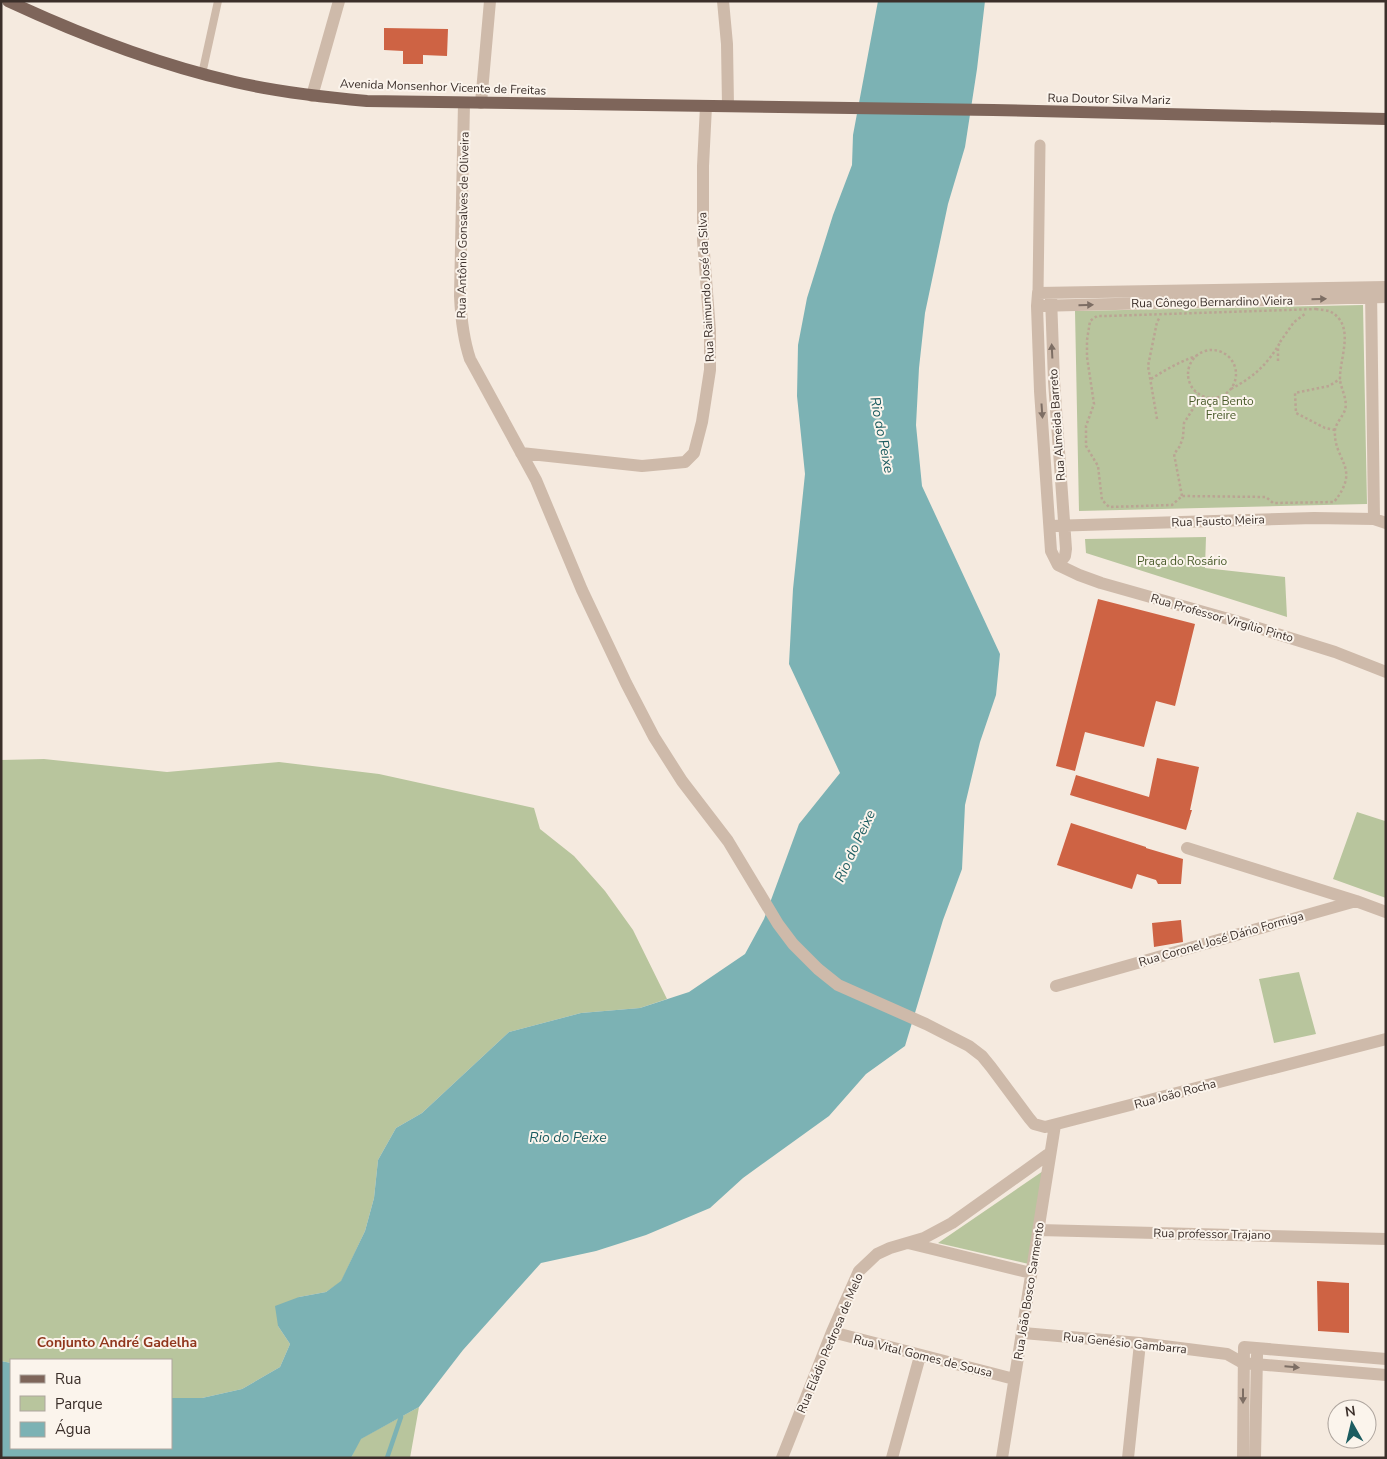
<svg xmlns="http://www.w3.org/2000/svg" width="1387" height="1459" font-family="'Nunito Sans',sans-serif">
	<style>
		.green { fill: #b8c59d }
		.water { fill: #7cb2b4 }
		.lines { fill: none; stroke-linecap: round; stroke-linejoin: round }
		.stream { stroke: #7cb2b4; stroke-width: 4.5 }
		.building { fill: #ce6344 }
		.path { stroke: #baa493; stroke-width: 2.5; stroke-dasharray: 2.5 2.5; stroke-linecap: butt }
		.service { stroke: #cebaaa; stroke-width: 8 }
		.pedestrian { stroke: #cebaaa; stroke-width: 11 }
		.minor { stroke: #cebaaa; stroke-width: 12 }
		.tertiary { stroke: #cebaaa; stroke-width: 12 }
		.primary { stroke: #7e655a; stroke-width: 12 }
		.oneway { fill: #7d6e64 }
		.labels { text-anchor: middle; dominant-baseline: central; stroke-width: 4; stroke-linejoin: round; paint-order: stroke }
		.street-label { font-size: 12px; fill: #3b2f2a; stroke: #fbf4ec }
		.park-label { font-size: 12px; fill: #4a5b2b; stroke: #fbf4ec }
		.water-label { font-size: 14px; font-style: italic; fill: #1c5c60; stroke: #fbf4ec }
		.neighbourhood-label { font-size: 14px; font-weight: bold; fill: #90361d; stroke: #fbf4ec }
	</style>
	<rect width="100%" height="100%" fill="#f5eadf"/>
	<path class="green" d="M1363,305L1367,504L1079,511L1075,311Z
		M1206,537L1205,568L1285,577L1287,617L1086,553L1085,539Z
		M44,759L167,772L279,762L379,774L534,808L540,829L574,856L605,891L633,930L667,999L640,1008L581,1013L509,1032L422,1113L396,1128L378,1160L374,1198L365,1231L341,1282L326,1292L299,1297L278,1326L290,1344L280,1367L242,1389L202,1398H171V1360H11V1363L1,1361V760Z
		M1357,812L1385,821L1386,820V898L1333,879Z
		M1299,972L1316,1034L1274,1043L1259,979Z
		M1046,1169L1033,1265L938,1243Z
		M419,1407L410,1458H351L360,1439Z"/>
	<path class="water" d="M878,1H985L977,69L965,147L948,204L925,313L919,368L916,425L922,486L1000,654L996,695L980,742L965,805L962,869L943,920L905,1046L866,1074L829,1116L743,1178L710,1208L646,1235L596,1251L541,1263L463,1350L419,1407L361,1439L351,1458H1V1361L11,1363V1448H171V1398H202L242,1389L280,1367L290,1344L278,1326L275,1306L299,1297L326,1292L341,1281L365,1231L374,1198L378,1160L396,1128L422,1113L509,1032L581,1013L640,1008L689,992L745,954L764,919L799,824L840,773L789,664L793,589L805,474L797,396L798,345L807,298L833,215L852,165L853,135Z"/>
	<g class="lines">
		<path class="stream" d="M387,1458L401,1417"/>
	</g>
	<path class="building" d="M384,28L448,29L447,56L423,55V64H403V51L384,50Z
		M1098,599L1195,624L1175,706L1156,701L1144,747L1085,732L1075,771L1056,766Z
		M1157,758L1199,767L1190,810H1192L1186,830L1070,795L1076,775L1149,797Z
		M1071,823L1146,847V848L1183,859L1181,884H1158L1156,880L1137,874L1132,889L1057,865Z
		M1181,920L1183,942L1154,947L1152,923Z
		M1317,1281L1349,1283V1333L1318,1331Z"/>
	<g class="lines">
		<path class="path" d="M1316,309C1321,310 1327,310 1331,312C1356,326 1339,359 1340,380C1341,389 1348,400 1345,410C1343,416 1336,423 1335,430C1333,461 1362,467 1334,502L1273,503L1266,497L1182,496L1172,505L1109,507L1102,500L1098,466L1086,446V426L1094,404L1087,357V340L1090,321L1097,316H1106Z
			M1280,342L1294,322L1306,313
			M1188 374a24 24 0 1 1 48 0a24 24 0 1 1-48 0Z
			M1278,361V347
			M1151,379C1165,370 1179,362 1196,356
			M1231,389C1255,376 1267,365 1281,341
			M1157,419L1148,366L1157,322L1160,317
			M1335,430L1325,428L1296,413L1295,393L1329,386L1340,379
			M1182,496L1174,454L1180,446L1183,437L1184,423L1196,404V392"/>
		<path class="service" d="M202,74L218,1"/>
		<path class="pedestrian" d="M1038,293L1040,145"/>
		<path class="minor" d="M723,1L727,44L728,106
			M312,96L339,1
			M464,103L460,296C461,318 463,338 470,359L536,480L582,590L626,683L654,737L682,781L728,841L778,924L793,944L818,969L838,985L926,1024L969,1046L982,1056L991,1067L1029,1118L1034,1124L1045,1127L1386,1039
			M481,103L490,1
			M1386,287L1038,293L1037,306L1040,391L1051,551L1058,565L1079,575L1101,583L1239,622L1335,652L1386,672
			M1371,289L1374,519
			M1051,297L1054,381L1066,549L1065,556L1058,565
			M1037,306L1386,297
			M521,453L642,466L685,462L694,453L702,422L710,370V331L703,240V166L706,106
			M1050,526L1314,518L1374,519L1386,523
			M1187,848L1356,901
			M1056,986L1356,901L1386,912
			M1039,1230L1386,1239
			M908,1243L1031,1273
			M832,1332L1014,1379
			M1023,1333L1140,1343L1227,1354L1243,1363
			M782,1458L832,1332L859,1271L877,1254L890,1248L924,1238L952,1223L1050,1153
			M892,1458L920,1356
			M1002,1458L1055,1125
			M1128,1458L1140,1343"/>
		<path class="tertiary" d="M1243,1363L1386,1375
			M1243,1458L1244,1347L1386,1359
			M1255,1458L1257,1355"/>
		<path class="primary" d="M8,1C81,35 156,64 235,82C278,92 323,97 367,101L993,110L1386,119"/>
	</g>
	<defs><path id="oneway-solid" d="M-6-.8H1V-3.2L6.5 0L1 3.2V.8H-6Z" transform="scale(1.25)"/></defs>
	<g class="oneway">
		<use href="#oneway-solid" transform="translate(1319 299) rotate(-1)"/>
		<use href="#oneway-solid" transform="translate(1086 305) rotate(-1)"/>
		<use href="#oneway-solid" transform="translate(1052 351) rotate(-93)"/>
		<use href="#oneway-solid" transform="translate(1042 411) rotate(86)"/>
		<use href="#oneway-solid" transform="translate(1292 1367) rotate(5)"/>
		<use href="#oneway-solid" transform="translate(1243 1396) rotate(90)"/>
	</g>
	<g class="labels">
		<g class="street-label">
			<text transform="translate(443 87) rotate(2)">Avenida Monsenhor Vicente de Freitas</text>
			<text transform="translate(1109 99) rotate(1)">Rua Doutor Silva Mariz</text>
			<text transform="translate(463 225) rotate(-89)">Rua Antônio Gonsalves de Oliveira</text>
			<text transform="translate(706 287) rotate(-93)">Rua Raimundo José da Silva</text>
			<text transform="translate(1212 302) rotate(-1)">Rua Cônego Bernardino Vieira</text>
			<text transform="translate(1057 425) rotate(-94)">Rua Almeida Barreto</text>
			<text transform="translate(1218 521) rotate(-2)">Rua Fausto Meira</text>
			<text transform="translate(1222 618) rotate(16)">Rua Professor Virgílio Pinto</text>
			<text transform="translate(1221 939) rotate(-16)">Rua Coronel José Dário Formiga</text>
			<text transform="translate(1175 1094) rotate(-15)">Rua João Rocha</text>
			<text transform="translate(1212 1234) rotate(1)">Rua professor Trajano</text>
			<text transform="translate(1029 1291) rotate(-81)">Rua João Bosco Sarmento</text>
			<text transform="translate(830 1343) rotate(-67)">Rua Eládio Pedrosa de Melo</text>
			<text transform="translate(1125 1343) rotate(6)">Rua Genésio Gambarra</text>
			<text transform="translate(923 1356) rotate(14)">Rua Vital Gomes de Sousa</text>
		</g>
		<g class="park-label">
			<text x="1221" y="401">Praça Bento<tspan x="1221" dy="14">Freire</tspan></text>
			<text x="1182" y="561">Praça do Rosário</text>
		</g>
		<g class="water-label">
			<text transform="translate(882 435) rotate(79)">Rio do Peixe</text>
			<text transform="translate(855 846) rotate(-65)">Rio do Peixe</text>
			<text x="568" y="1137">Rio do Peixe</text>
		</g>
		<g class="neighbourhood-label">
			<text x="117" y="1342">Conjunto André Gadelha</text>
		</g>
	</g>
	<rect width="1387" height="1459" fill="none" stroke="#3b2f2a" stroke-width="5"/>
	<rect x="10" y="1359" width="162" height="90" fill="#fbf4ec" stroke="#aea59e"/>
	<rect x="20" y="1375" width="25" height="8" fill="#7e655a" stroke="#aea59e"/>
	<text x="55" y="1384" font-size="15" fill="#3b2f2a">Rua</text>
	<rect x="20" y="1396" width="25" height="15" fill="#b8c59d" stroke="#aea59e"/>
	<text x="55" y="1409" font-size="15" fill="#3b2f2a">Parque</text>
	<rect x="20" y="1422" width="25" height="15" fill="#7cb2b4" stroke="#aea59e"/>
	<text x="55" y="1434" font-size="15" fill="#3b2f2a">Água</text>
	<g transform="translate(1352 1424) rotate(352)"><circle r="24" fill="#fbf4ec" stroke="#aea59e"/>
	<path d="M0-4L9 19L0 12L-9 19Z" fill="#1c5c60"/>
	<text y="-8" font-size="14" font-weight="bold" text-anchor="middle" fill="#3b2f2a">N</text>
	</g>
</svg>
